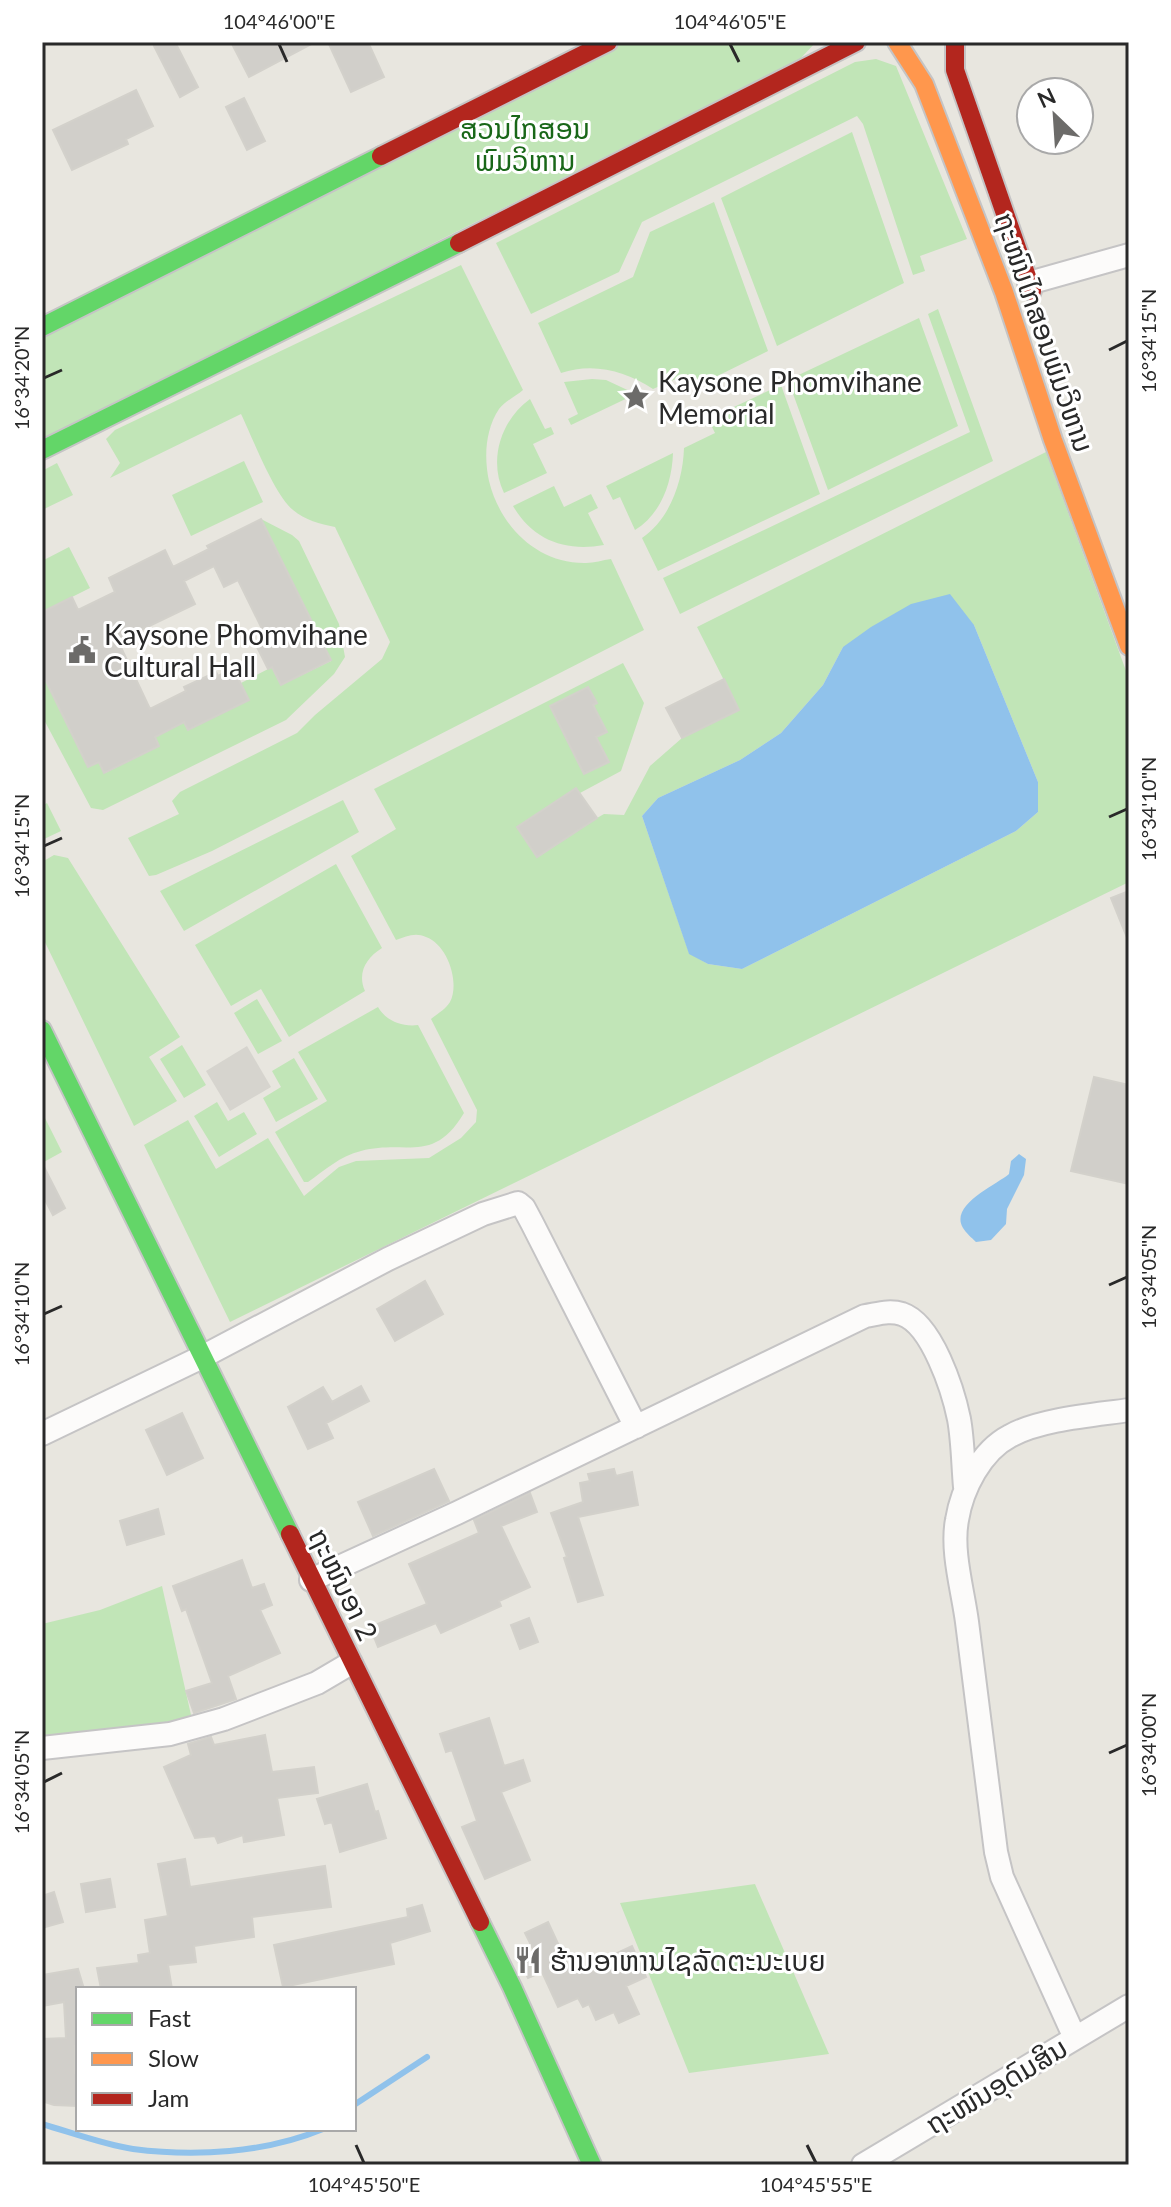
<svg xmlns="http://www.w3.org/2000/svg" width="1171" height="2207" font-family="Lato,'Noto Sans Lao',sans-serif">
	<style>
		.green { fill: #c1e5b7; fill-rule: evenodd }
		.plaza { fill: #d6d4ce }
		.water { fill: #90c2eb }
		.lines { fill: none; stroke-linecap: round; stroke-linejoin: round }
		.stream { stroke: #90c2eb; stroke-width: 6 }
		.building { fill: #d1cfca; stroke: #d3d1cb; stroke-width: 2 }
		.street-casing { stroke: #c5c4c5; stroke-width: 26 }
		.fast-casing { stroke: #c5c4c5; stroke-width: 22 }
		.slow-casing { stroke: #c5c4c5; stroke-width: 22 }
		.jam-casing { stroke: #c5c4c5; stroke-width: 22 }
		.street { stroke: #fcfbfa; stroke-width: 22 }
		.fast { stroke: #63d668; stroke-width: 18 }
		.slow { stroke: #ff974d; stroke-width: 18 }
		.jam { stroke: #b3261e; stroke-width: 18 }
		.ticks { fill: none; stroke: #292929; stroke-width: 3 }
		.labels { text-anchor: middle; dominant-baseline: central; stroke-width: 6; stroke-linejoin: round; paint-order: stroke }
		.park-label { font-size: 28px; fill: #196718; stroke: #fff }
		.street-label { font-size: 28px; fill: #292929; stroke: #fff }
		.poi-label { font-size: 28px; fill: #292929; stroke: #fff; text-anchor: start }
		.neatline { fill: none; stroke: #292929; stroke-width: 3 }
		.ticks-label { font-size: 20px; text-anchor: middle; fill: #292929 }
	</style>
	<rect width="100%" height="100%" fill="#e8e6df"/>
	<path class="green" d="M625,42H816L800,59L42,440V336Z
		M876,59L896,66L967,239L920,256L925,271L913,275L863,124L857,116L642,222L619,272L531,314L496,243L855,62Z
		M852,132L904,283L777,346L721,198Z
		M714,202L768,351L693,388L687,374L653,389C626,371 593,362 561,373L538,323L633,277L650,232Z
		M461,265L523,390C516,396 504,402 499,409C485,430 484,458 489,481C500,526 537,564 586,563C594,563 603,560 611,559L644,630L212,851L156,875L149,876L128,838L179,814L172,801L180,792L297,733L315,715L382,659L390,642L335,527C320,524 305,520 293,510C274,494 253,439 241,414L110,478L120,463L106,439L115,430Z
		M938,309L993,461L680,614L663,578L970,432L928,314Z
		M919,318L958,426L828,490L788,380Z
		M592,379L606,380L636,394L571,425L568,419L578,414L564,382Z
		M781,385L820,494L658,571L642,538C670,519 683,481 684,448L715,433L708,419Z
		M530,399L545,429L551,427L554,434L533,444L547,473L504,493C488,460 501,420 530,399Z
		M1046,452L1129,679V882L230,1322L144,1145L188,1120L216,1169L268,1138L304,1196L339,1167L356,1161L429,1158L461,1138L476,1122L477,1110L431,1019C437,1014 446,1009 450,1002C460,983 448,945 426,937C416,932 406,936 396,940L351,856L396,829L374,789L623,663L644,703L621,771L580,793L576,788L518,827L538,857L597,818L604,814L624,815L650,766L682,738L739,710L697,627ZM974,625L1038,782V812L1016,831L742,969L708,964L689,953L642,816L658,798L740,760L781,733L823,685L843,647Z
		M673,453C672,483 661,514 635,530L620,497L613,500L606,486Z
		M244,461L263,502L191,536L172,495Z
		M57,463L73,495L42,510V471Z
		M554,486L564,507L591,494L598,508L588,513L604,545C565,552 533,540 513,506Z
		M261,519L292,535L299,541L339,624L345,657L334,674L286,720L103,810L91,808L42,716V673L105,773L159,746L155,737L179,713L188,730L249,700L241,683L272,667L281,685L331,661Z
		M69,547L90,588L42,612V561Z
		M343,800L359,832L184,931L160,891Z
		M47,803L61,831L42,840V806Z
		M54,855L68,858L180,1037L149,1057L177,1101L134,1126L42,936V862Z
		M336,864L382,948C366,958 357,973 365,991L289,1037L261,989L231,1006L195,945Z
		M257,999L282,1041L258,1054L234,1013Z
		M378,1007C386,1021 402,1027 418,1025L464,1113C433,1165 406,1139 361,1151C340,1156 325,1170 308,1182H304L275,1132L327,1101L298,1052Z
		M182,1045L206,1085L184,1098L160,1059Z
		M294,1058L318,1099L276,1122L263,1098L281,1087L272,1071Z
		M217,1102L228,1121L244,1112L257,1134L219,1157L194,1116Z
		M42,1112L62,1152L42,1163Z
		M162,1586L191,1715L166,1724L42,1739V1624L100,1610Z
		M755,1884L829,2054L689,2073L620,1903Z"/>
	<path class="plaza" d="M247,1046L271,1087L230,1111L206,1071Z"/>
	<path class="water" d="M950,594L974,625L1038,782V812L1016,831L742,969L708,964L689,954L642,816L658,798L740,760L781,733L823,685L843,647L871,627L911,604Z
		M1019,1154L1026,1159L1024,1175L1007,1209L1006,1224L991,1240L976,1242C972,1238 966,1233 963,1228C949,1205 996,1185 1009,1174L1011,1161Z"/>
	<g class="lines">
		<path class="stream" d="M354,2105L427,2057
			M42,2124C70,2132 105,2145 133,2149C195,2157 265,2153 323,2129"/>
	</g>
	<path class="building" d="M162,42H175L198,87L180,97L154,46Z
		M231,42H315L249,77Z
		M328,42H368L384,77L351,92Z
		M136,90L153,126L126,139L128,144L72,170L53,130Z
		M244,98L265,141L247,150L226,107Z
		M261,519L331,660L281,685L272,667L268,669L255,643L266,637L238,580L224,587L214,566L184,581L195,604L118,641L150,709L186,691L184,687L216,672L218,676L226,672L228,675L235,672L249,700L188,730L184,722L155,737L159,746L104,773L99,762L88,767L42,673V612L72,597L78,610L115,592L109,578L165,550L173,567L209,549L207,546Z
		M724,679L739,710L682,738L666,708Z
		M588,687L597,703L593,705L607,732L596,737L609,762L584,774L550,706Z
		M576,788L597,818L537,857L517,827Z
		M1129,891V940H1128L1111,898Z
		M1094,1077L1129,1085V1184L1071,1171Z
		M42,1163L65,1208L53,1215L42,1194Z
		M425,1281L443,1314L395,1341L377,1309Z
		M361,1386L369,1401L326,1423L333,1438L308,1449L288,1407L323,1387L332,1402Z
		M182,1413L203,1458L167,1475L146,1430Z
		M434,1469L449,1501L373,1536L358,1502Z
		M614,1469L616,1476L632,1472L638,1505L578,1517L603,1595L578,1602L564,1558L567,1557L551,1513L583,1502L580,1483L590,1481L588,1474Z
		M530,1493L537,1512L501,1526L530,1587L499,1601L501,1606L441,1633L436,1623L378,1647L370,1627L427,1604L409,1564L479,1533L474,1520Z
		M158,1509L164,1534L127,1545L120,1521Z
		M242,1560L252,1588L264,1584L272,1605L260,1610L280,1653L228,1676L236,1699L194,1713L186,1691L212,1683L186,1609L182,1611L173,1586Z
		M529,1618L538,1642L520,1649L511,1625Z
		M489,1718L504,1766L523,1760L530,1781L501,1792L530,1860L485,1879L462,1827L477,1821L452,1750L446,1752L440,1734Z
		M265,1735L272,1772L314,1767L318,1793L277,1798L284,1835L244,1842L243,1835L218,1843L215,1836L195,1838L164,1767L191,1755L188,1744L211,1737L214,1745Z
		M367,1784L375,1812L378,1811L386,1838L340,1852L332,1822L325,1824L317,1799Z
		M185,1859L190,1887L325,1866L331,1907L252,1917L254,1937L194,1946L196,1962L168,1965L172,1989H101L97,1968L139,1963L138,1955L150,1953L145,1920L168,1916L158,1864Z
		M110,1879L115,1907L86,1912L81,1884Z
		M54,1892L63,1922L42,1928V1896Z
		M422,1905L430,1931L390,1943L394,1964L283,1987L274,1945L408,1917L407,1909Z
		M548,1922L572,1974L632,1946L646,1977L626,1986L639,2014L619,2023L614,2012L596,2020L589,2004L583,2007L578,1998L558,2007L542,1972L528,1978L519,1960L535,1953L525,1933Z
		M78,1969L84,1989H78V2046H75V2073H78L77,2106L54,2105L42,2101V2072H44L43,2039L66,2038L64,2002L42,2006V1975Z"/>
	<g class="lines">
		<g class="street-casing">
			<path id="street" d="M1029,283L1129,255
				M42,1434L202,1357L388,1259L483,1214L518,1203L524,1208L532,1223L636,1427
				M311,1580L457,1513L865,1316C878,1314 889,1310 902,1314C932,1324 953,1390 959,1419C963,1441 963,1465 965,1487
				M42,1748L170,1734L224,1719L317,1683L351,1663
				M1075,2038L1002,1877L996,1852C986,1775 977,1699 967,1622C963,1591 951,1551 957,1520C962,1489 981,1451 1010,1436C1040,1419 1095,1415 1129,1410
				M863,2165L1129,2006"/>
		</g>
		<g class="fast-casing">
			<path id="fast" d="M42,327L381,156
				M42,450L459,243
				M42,1030L290,1534
				M480,1922L512,1987L592,2165"/>
		</g>
		<g class="slow-casing">
			<path id="slow" d="M897,42L924,84L1004,292L1053,440L1129,646"/>
		</g>
		<g class="jam-casing">
			<path id="jam" d="M955,42V70L1032,291
				M381,156L608,42
				M459,243L856,42
				M290,1534L480,1922"/>
		</g>
		<use href="#street" class="street"/>
		<use href="#fast" class="fast"/>
		<use href="#slow" class="slow"/>
		<use href="#jam" class="jam"/>
	</g>
	<path class="ticks" d="M279,44L287,62M730,44L739,62M1109,350L1127,341M44,378L62,370M1109,817L1127,809M44,846L62,838M1109,1285L1127,1277M44,1314L62,1306M1109,1753L1127,1745M44,1782L62,1773M356,2145L364,2163M807,2145L816,2163"/>
	<defs>
		<g id="sight-bare" transform="scale(2.16)"><path d="M0-6L1.8-2.2L6-1.7L2.9 1.2L3.7 5.4L0 3.3L-3.7 5.4L-2.9 1.2L-6-1.7L-1.8-2.2Z" fill="#6c6b69" stroke="#fff" stroke-width="2.5" paint-order="stroke"/></g>
		<g id="civic-bare" transform="scale(2.16)"><path d="M-.6-6.5H3V-4.5H.6V-3L4-1V1h2V6H-6V1h2V-1L-.6-3ZM-1.2 2.5V6h2.4V2.5Z" fill="#6c6b69" stroke="#fff" stroke-width="2.5" paint-order="stroke"/></g>
		<g id="restaurant-bare" transform="scale(2.16)"><path d="M-5-6h1v4h1v-4h1v4h1v-4h1v5L-1.5 .5V6h-2V.5L-5-1ZM5-6V6H3V1.5H1.5Q1.5-4 5-6Z" fill="#6c6b69" stroke="#fff" stroke-width="2.5" paint-order="stroke"/></g>
	</defs>
	<g fill-rule="evenodd">
		<use href="#sight-bare" x="636" y="397"/>
		<use href="#civic-bare" x="82" y="650"/>
		<use href="#restaurant-bare" x="528" y="1960"/>
	</g>
	<g class="labels">
		<g class="park-label">
			<text x="525" y="128">ສວນໄກສອນ<tspan x="525" dy="32">ພົມວິຫານ</tspan></text>
		</g>
		<g class="street-label">
			<text transform="translate(1045 332) rotate(71)">ຖະໜົນໄກສອນພົມວິຫານ</text>
			<text transform="translate(344 1584) rotate(64)">ຖະໜົນອາ 2</text>
			<text transform="translate(996 2085) rotate(-31)">ຖະໜົນອຸດົມສິນ</text>
		</g>
		<g class="poi-label">
			<text x="658" y="381">Kaysone Phomvihane<tspan x="658" dy="32">Memorial</tspan></text>
			<text x="104" y="634">Kaysone Phomvihane<tspan x="104" dy="32">Cultural Hall</tspan></text>
			<text x="550" y="1960">ຮ້ານອາຫານໄຊລັດຕະນະເບຍ</text>
		</g>
	</g>
	<rect width="1171" height="2207" fill="none" stroke="#ffffff" stroke-width="88"/>
	<rect x="76" y="1987" width="280" height="144" fill="#ffffff" stroke="#a9a9a9" stroke-width="2"/>
	<rect x="92" y="2013" width="40" height="12" fill="#63d668" stroke="#a9a9a9" stroke-width="2"/>
	<text x="148" y="2027" font-size="24" fill="#292929">Fast</text>
	<rect x="92" y="2053" width="40" height="12" fill="#ff974d" stroke="#a9a9a9" stroke-width="2"/>
	<text x="148" y="2067" font-size="24" fill="#292929">Slow</text>
	<rect x="92" y="2093" width="40" height="12" fill="#b3261e" stroke="#a9a9a9" stroke-width="2"/>
	<text x="148" y="2107" font-size="24" fill="#292929">Jam</text>
	<g transform="translate(1055 116) rotate(335)"><circle r="38" fill="#ffffff" stroke="#a9a9a9" stroke-width="2"/>
	<path d="M0-6L14 30L0 20L-14 30Z" fill="#6c6b69"/>
	<text y="-12" font-size="22" font-weight="bold" text-anchor="middle" fill="#292929">N</text>
	</g>
	<rect x="44" y="44" width="1083" height="2119" class="neatline"/>
	<g class="ticks-label">
		<text x="279" y="29">104°46'00"E</text>
		<text x="730" y="29">104°46'05"E</text>
		<text transform="translate(1149 341) rotate(-90)" y="7">16°34'15"N</text>
		<text transform="translate(22 378) rotate(-90)" y="7">16°34'20"N</text>
		<text transform="translate(1149 809) rotate(-90)" y="7">16°34'10"N</text>
		<text transform="translate(22 846) rotate(-90)" y="7">16°34'15"N</text>
		<text transform="translate(1149 1277) rotate(-90)" y="7">16°34'05"N</text>
		<text transform="translate(22 1314) rotate(-90)" y="7">16°34'10"N</text>
		<text transform="translate(1149 1745) rotate(-90)" y="7">16°34'00"N</text>
		<text transform="translate(22 1782) rotate(-90)" y="7">16°34'05"N</text>
		<text x="364" y="2192">104°45'50"E</text>
		<text x="816" y="2192">104°45'55"E</text>
	</g>
</svg>
